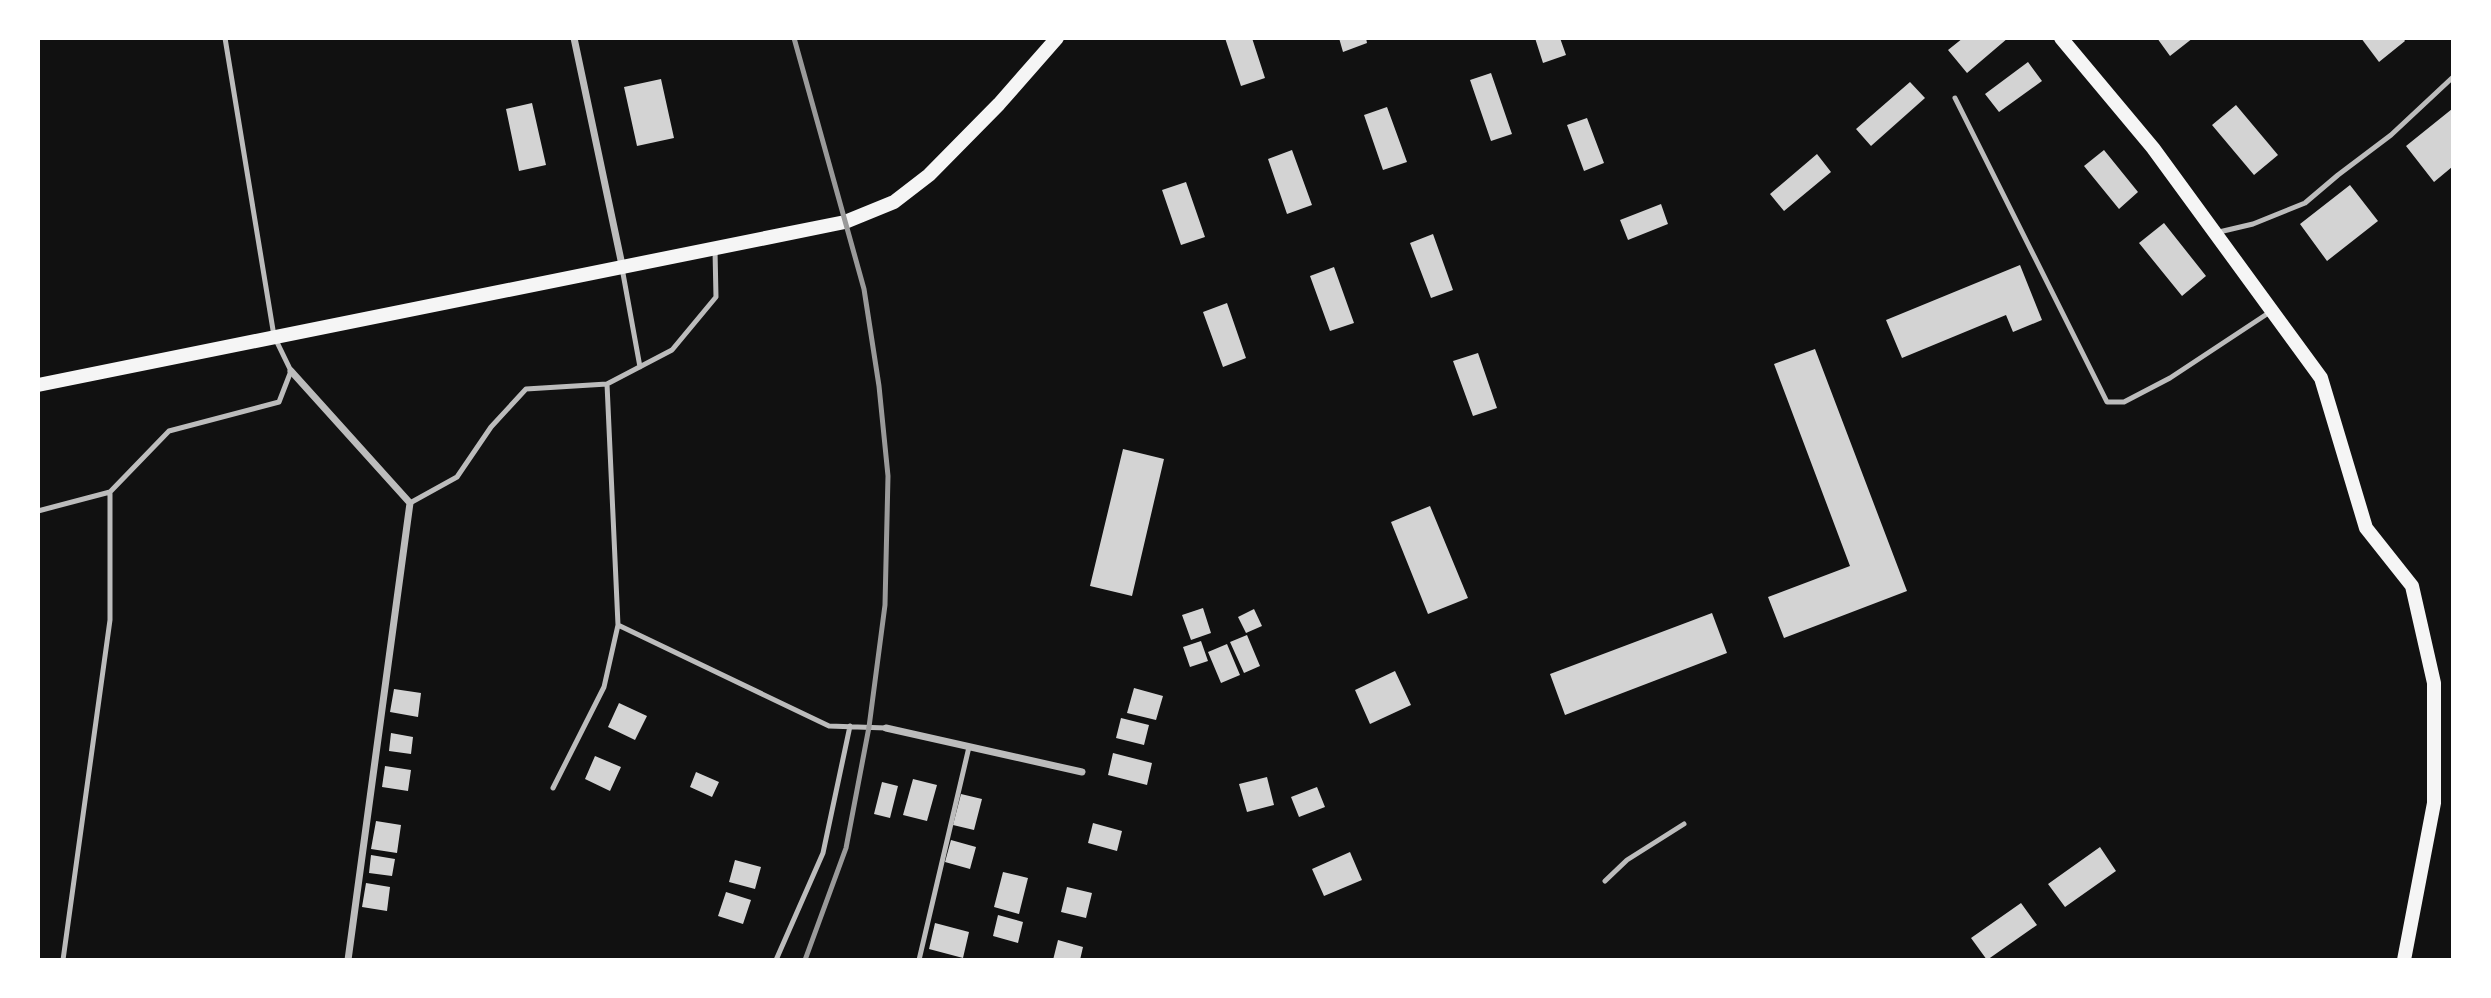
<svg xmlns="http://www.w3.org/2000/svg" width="2491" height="998" font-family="'PT Sans',sans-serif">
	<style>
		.building { fill: #d3d3d3 }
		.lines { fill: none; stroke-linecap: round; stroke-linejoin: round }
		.service { stroke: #bcbcbc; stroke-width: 5 }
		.minor { stroke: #bcbcbc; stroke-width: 7 }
		.secondary { stroke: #f5f5f5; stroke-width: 14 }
		.rail { stroke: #9a9a9a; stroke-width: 5 }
	</style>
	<rect width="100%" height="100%" fill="#111"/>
	<path class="building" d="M1225,38H1252L1265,78L1241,86Z
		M1339,38H1366L1367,43L1343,52Z
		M1535,38H1560L1566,55L1543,63Z
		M1963,38H2008L1967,73L1948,50Z
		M2157,38H2193L2170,56Z
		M2361,38H2403L2405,41L2379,62Z
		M2028,62L2042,81L1999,112L1985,94Z
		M1491,73L1512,134L1491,141L1470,80Z
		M661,79L674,138L637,146L624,87Z
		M1910,82L1925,98L1871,146L1856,129Z
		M532,103L546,165L519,171L506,109Z
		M2236,105L2278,155L2254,175L2212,125Z
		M1387,107L1407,162L1383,170L1364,115Z
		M2452,109V167L2434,182L2406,146Z
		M1587,118L1604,163L1584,171L1567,125Z
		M1292,150L1312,205L1287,214L1268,159Z
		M2104,150L2138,192L2119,209L2084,166Z
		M1817,154L1831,172L1784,211L1770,194Z
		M1186,182L1205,237L1181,245L1162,190Z
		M2350,185L2378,221L2327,261L2300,224Z
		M1661,204L1668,224L1628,240L1620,220Z
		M2164,223L2206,276L2182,296L2139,243Z
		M1433,234L1453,290L1431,298L1410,243Z
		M2020,265L2042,320L2013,332L2006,315L1902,358L1886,320Z
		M1334,267L1354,323L1330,331L1310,276Z
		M1227,303L1246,358L1223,367L1203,312Z
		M1815,349L1907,591L1784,638L1768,597L1850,566L1774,364Z
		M1478,353L1497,408L1473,416L1453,361Z
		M1123,449L1164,459L1132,596L1090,586Z
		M1430,506L1468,598L1428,614L1391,522Z
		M1203,608L1211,633L1191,640L1182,615Z
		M1254,609L1262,626L1246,633L1238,617Z
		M1712,613L1727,653L1565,715L1550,674Z
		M1247,635L1260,666L1244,673L1230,642Z
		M1201,641L1208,661L1190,667L1183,647Z
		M1227,644L1240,675L1221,683L1208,652Z
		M1395,671L1411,705L1370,724L1355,690Z
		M1134,688L1163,696L1156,720L1127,713Z
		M394,689L421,693L418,717L390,712Z
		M619,703L647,716L635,740L608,727Z
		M1121,718L1149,725L1144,745L1116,738Z
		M391,733L413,737L411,754L389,751Z
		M1113,753L1152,763L1147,785L1108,775Z
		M595,756L621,767L610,791L585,779Z
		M385,766L411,770L408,791L382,787Z
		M696,772L719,782L712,797L690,787Z
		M1267,777L1274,805L1247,812L1239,784Z
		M913,779L937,785L927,821L903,815Z
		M882,782L898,786L890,818L874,814Z
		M1317,787L1325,807L1299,817L1291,797Z
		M961,794L982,799L974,830L953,825Z
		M376,821L401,825L397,853L371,849Z
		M1093,823L1122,831L1117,851L1088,843Z
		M951,840L976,847L970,869L945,862Z
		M2100,847L2116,871L2065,907L2048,884Z
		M1350,852L1362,880L1324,896L1312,869Z
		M371,855L395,859L392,876L369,873Z
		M735,860L761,867L755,889L729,882Z
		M1003,872L1028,878L1019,914L994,907Z
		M366,883L390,887L387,911L362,907Z
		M1067,887L1092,893L1086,918L1061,912Z
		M726,892L751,900L743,924L718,916Z
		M2021,903L2037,925L1987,960L1971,938Z
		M998,915L1023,922L1018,943L993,936Z
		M935,923L969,932L963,958L929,949Z
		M1058,940L1083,947L1080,960H1053Z"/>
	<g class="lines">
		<path class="service" d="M1955,98L2107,402H2124L2170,378L2270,312
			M2219,232L2253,224L2305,203L2338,175L2391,135L2452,78
			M622,268L640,367
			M607,384L618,625L829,726L886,728
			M410,503L457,477L491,427L526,389L607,384L672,350L716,297L715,250
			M38,511L110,492L169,431L279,402L291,371L274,336L225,38
			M553,788L604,687L618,625
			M1605,881L1627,860L1684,824
			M63,960L110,620V492
			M776,960L823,853L850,726
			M919,960L969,747"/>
		<path class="minor" d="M574,38L622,265
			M291,371L410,503L348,960
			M886,728L1082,772"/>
		<path class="secondary" d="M2061,38L2153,148L2321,378L2366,528L2412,586L2434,683V803L2404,960
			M38,385L845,222L894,202L929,175L999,104L1057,38"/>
		<path class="rail" d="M794,38L864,289L879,386L888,476L885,605L869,727L846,848L805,960"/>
	</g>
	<rect width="2491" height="998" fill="none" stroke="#ffffff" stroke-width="80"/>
</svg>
